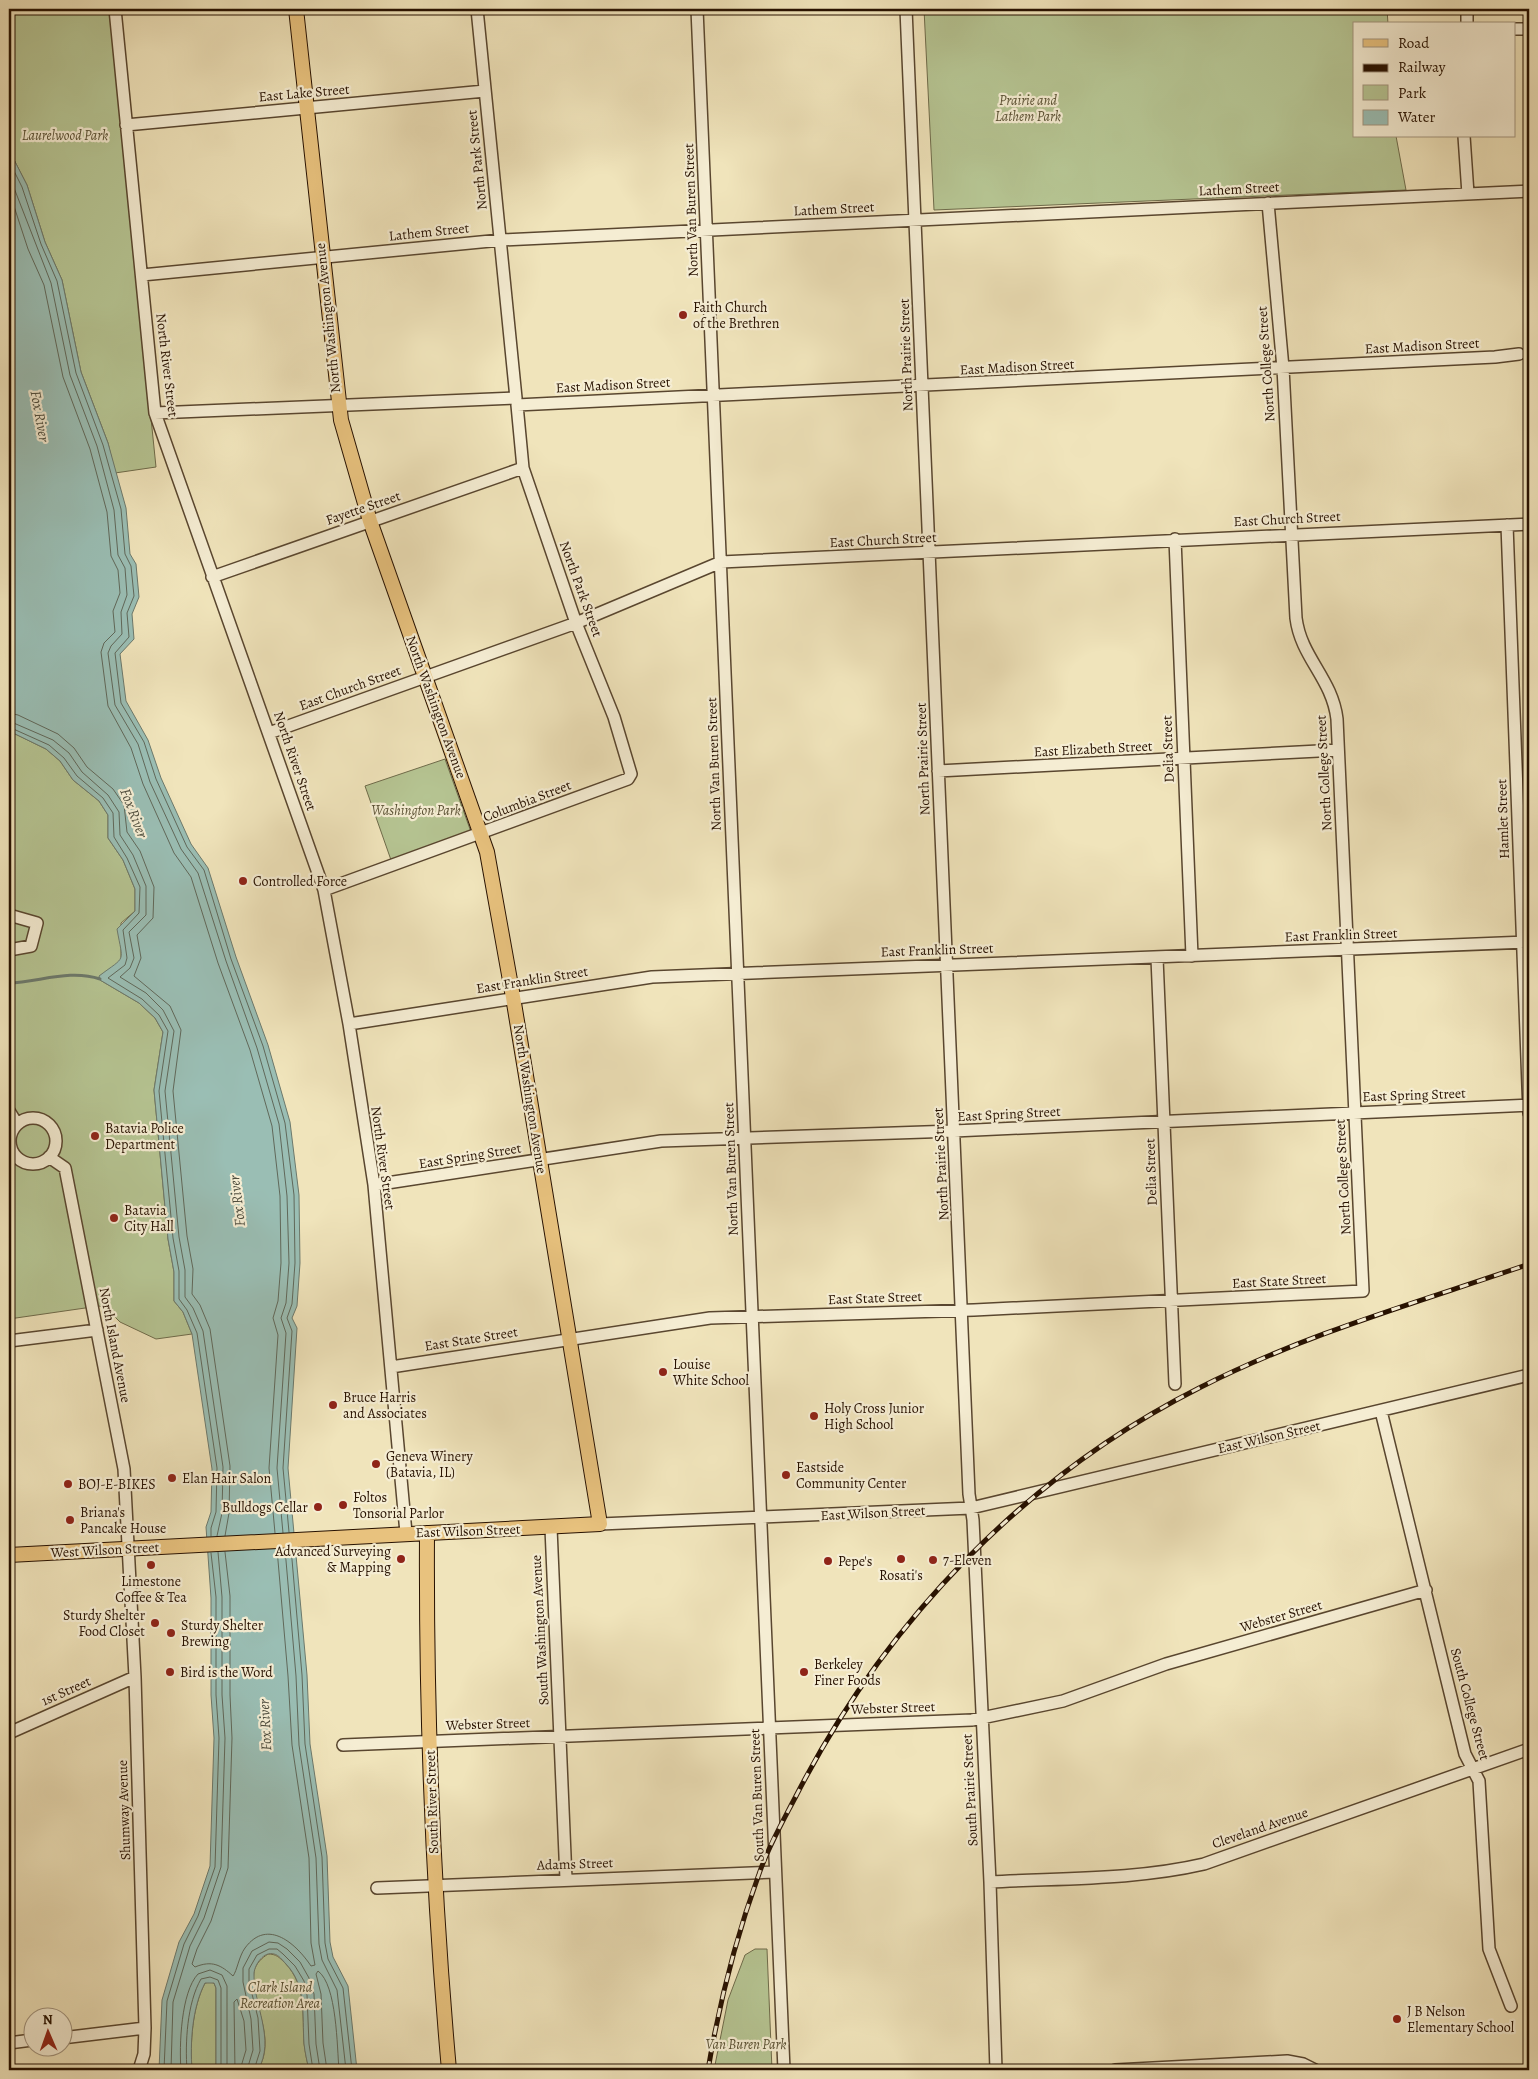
<svg xmlns="http://www.w3.org/2000/svg" width="1538" height="2079" font-family="Alegreya,serif">
	<style>
		.green { fill: #b6c593; stroke: #6e6b4a }
		.water { fill: #9abeb4; stroke: #6c796c }
		.lines { fill: none; stroke-linecap: round; stroke-linejoin: round }
		.shore { stroke: #60685a; stroke-width: 1 }
		.stream { stroke: #6c796c; stroke-width: 3 }
		.minor-casing { stroke: #59462f; stroke-width: 14 }
		.major-casing { stroke: #271100; stroke-width: 16 }
		.minor { stroke: #f5edd3; stroke-width: 11 }
		.major { stroke: #e8c27e; stroke-width: 14 }
		.rail-casing { stroke: #271100; stroke-width: 5 }
		.rail { stroke: #f5edd3; stroke-width: 3; stroke-dasharray: 9; stroke-linecap: butt }
		.poi-dot { fill: #8f2418; stroke: #f5edd3; stroke-width: 2 }
		.labels { text-anchor: middle; dominant-baseline: central; stroke-width: 4.5; stroke-linejoin: round; paint-order: stroke }
		.street-label { font-size: 14px; fill: #271100; stroke: #f5edd3 }
		.park-label { font-size: 14px; font-style: italic; fill: #595033; stroke: #f5edd3 }
		.poi-label { font-size: 14px; fill: #271100; stroke: #f5edd3; text-anchor: start }
		.water-label { font-size: 15px; font-style: italic; fill: #4f4e3f; stroke: #f5edd3 }
	</style>
	<rect width="100%" height="100%" fill="#f0e4bb"/>
	<filter id="stains"><feTurbulence type="fractalNoise" baseFrequency=".004" numOctaves="4"/><feColorMatrix values="0 0 0 0 .2 0 0 0 0 .09 0 0 0 0 .02 0 0 0 .5 -.17"/></filter>
	<radialGradient id="worn" r=".72"><stop offset=".6" stop-color="#630" stop-opacity="0"/><stop offset="1" stop-color="#630" stop-opacity=".3"/></radialGradient>
	<path class="green" d="M9,9H109L156,467L115,473L108,443L81,372L62,280L45,242L27,185L9,150Z
		M924,9H1387L1388,24H1354V136H1396L1406,190L934,210Z
		M9,731L46,749L60,761L73,780L99,801L108,815V838L123,860L135,889V911L121,923V961L99,977L100,980L139,1003L155,1018L163,1032L154,1090L168,1239L174,1272V1301L183,1312L192,1334L156,1339L120,1322L106,1308L99,1306L9,1319Z
		M445,759L471,832L391,860L365,786Z
		M755,1949H767L772,2070H714L728,2000L745,1955Z
		M268,1954C276,1954 279,1957 285,1963C307,1986 302,2014 304,2043C305,2052 307,2061 309,2070H258C278,2036 249,2003 254,1971C256,1963 262,1958 268,1954Z
		M210,1982L214,1983L216,1988V2069L192,2070C190,2043 192,2008 205,1983Z"/>
	<path class="water" d="M9,150L27,185L45,242L62,280L81,372L108,443L126,508L130,554L136,564L139,597L132,614L134,639L120,654L126,701L148,740L161,778L191,844L208,868L236,957L268,1045L290,1122L299,1195L300,1263L297,1306L292,1318L297,1328L288,1468L307,1675L310,1744L327,1856L330,1942L333,1957L348,1986L357,2070H309C307,2061 305,2053 304,2044C302,2015 307,1986 286,1964C282,1960 279,1955 274,1954C264,1951 255,1964 254,1973C253,2005 276,2039 258,2070H216V1988L214,1983H205C192,2008 190,2043 192,2070H159L162,2000L179,1942L194,1914L210,1866L214,1738L211,1695V1598L206,1527L211,1512L212,1469L192,1334L183,1312L174,1301V1272L168,1239L154,1090L163,1032L155,1018L139,1003L100,980L99,976C127,955 123,964 117,929L135,911V889L123,860L108,838V815L99,801L73,780L60,761L46,749L9,731Z"/>
	<g class="lines">
		<path class="shore" d="M9,161L22,187L41,244L57,281L76,373L103,445L121,509L125,554L131,566L134,596L127,613L129,637L115,653L121,703L144,742L156,779L187,847L204,870L231,959L263,1046L285,1123L294,1195L295,1263L292,1304L287,1318L292,1331L283,1468L289,1532
			M9,175L51,283L70,375L97,446L114,510L118,555L125,568L127,595L121,612L122,634L111,646L108,653L115,705L138,744L150,782L181,849L198,873L226,961L257,1048L279,1124L287,1196L289,1263L286,1303L281,1318L286,1333L277,1468L283,1533
			M9,191L28,249L44,285L63,377L90,449L107,512L111,556L118,570L120,593L113,611L115,632L104,643L101,652L108,706L131,748L143,784L174,853L191,877L218,963L250,1050L272,1126L280,1196L281,1263L278,1301L273,1318L278,1335L269,1468L275,1533
			M9,713L18,715L58,734L74,748L87,767L113,789L124,805L127,832L140,851L154,887L153,918L137,935L141,958L134,976L170,1006L181,1030L173,1091L187,1236L193,1269L192,1294L200,1305L210,1329L230,1466L229,1513L225,1536
			M9,721L53,740L69,753L82,772L108,795L119,812L120,835L133,855L146,886V915L129,932L134,958L130,968L120,977L146,993L163,1010L174,1031L165,1091L179,1237L185,1270V1297L193,1308L203,1331L223,1467L222,1513L217,1536
			M9,727L49,745L64,758L77,776L103,798L113,813L114,837L127,858L140,887L139,913L123,930L127,958L125,965L108,978L142,999L159,1015L168,1031L159,1091L173,1238L179,1271V1299L187,1310L197,1333L217,1468L216,1512L211,1528V1536
			M291,1548L302,1675L305,1744L322,1857L325,1943L328,1959L343,1988L352,2070
			M285,1549L296,1676L299,1745L316,1858L319,1944L322,1960L337,1990L346,2070
			M225,1552L230,1596V1695L232,1738L228,1868L211,1921L197,1949L192,1964L195,1967C212,1960 221,1965 233,1976C237,1971 239,1956 245,1948C268,1917 297,1945 311,1966L315,1965L311,1943L309,1858L292,1745L288,1676L277,1549
			M164,2070L167,2001L184,1944L198,1916L215,1867L219,1738L216,1695V1597L211,1553
			M171,2070L173,2002L190,1946L204,1918L221,1867L225,1738L222,1695V1597L218,1552
			M181,2070C179,2046 181,1992 198,1974L210,1970L222,1975L227,1986V2070
			M187,2070C185,2043 187,2003 201,1979L210,1977L218,1980L221,1988V2070
			M235,2070L234,2002L237,1999L244,2021L246,2050L240,2070
			M247,2070L253,2050L251,2019L243,1982V1968L252,1951L269,1942L278,1943L287,1949L300,1962L309,1978L314,1994L316,2044L320,2070
			M254,2070L260,2051L258,2018L249,1982V1969L257,1955L269,1949H277L283,1954L295,1966L304,1981L307,1995L309,2044L313,2070
			M327,2070L323,2043L321,1994L316,1974L318,1971C337,1985 337,2047 339,2070"/>
		<path class="stream" d="M9,983C39,982 70,969 100,979"/>
		<g class="minor-casing">
			<path id="minor" d="M115,9L155,413L324,890L349,1024L374,1185L406,1533
				M697,9L784,2070
				M906,9L969,1494L973,1520L990,1882L996,2070
				M1467,24V9
				M1514,29H1529
				M126,125L485,91
				M1464,136L1468,194
				M142,275L501,240L1529,191
				M155,413L516,398L477,9
				M1507,525L1529,1113
				M1175,539L1192,956
				M212,577L523,468
				M269,733L576,623L721,562L1529,524
				M938,771L1338,750
				M324,890L628,779L631,774L614,717L576,623L523,468L517,405L1495,357L1519,354
				M9,915L37,923L31,946L9,950
				M1157,958L1175,1384
				M349,1024L652,977L1529,942
				M9,1111L17,1124
				M10 1141a23 23 0 1 1 46 0a23 23 0 1 1-46 0Z
				M49,1157L65,1168L124,1469L135,1677L145,2028L144,2054L139,2070
				M374,1185L661,1141L954,1131L1529,1105
				M9,1341L97,1330
				M391,1367L710,1318L974,1310L1363,1291L1337,719C1332,678 1301,658 1296,618L1283,368L1268,203
				M1381,1411L1465,1754L1479,1781L1489,1949L1511,2006
				M600,1524L971,1508L1529,1375
				M551,1528L566,1879
				M9,1733L135,1677
				M343,1745L972,1720L1063,1701L1166,1664L1426,1590
				M990,1882C1061,1878 1135,1880 1204,1864L1529,1749
				M377,1888L775,1872
				M62,2038L145,2028
				M9,2043L32,2040
				M1115,2070L1287,2061L1303,2064L1315,2070"/>
		</g>
		<g class="major-casing">
			<path id="major" d="M427,1533C426,1712 433,1892 449,2070
				M9,1555L600,1524L513,997L487,852L370,521L341,420L296,9"/>
		</g>
		<use href="#minor" class="minor"/>
		<use href="#major" class="major"/>
		<g class="rail-casing">
			<path id="rail" d="M708,2070C719,2004 736,1937 759,1874C768,1847 783,1821 796,1796C885,1622 1026,1475 1201,1387C1305,1334 1419,1302 1529,1264"/>
		</g>
		<use href="#rail" class="rail"/>
	</g>
	<g class="poi-dot">
		<circle cx="683" cy="315" r="5"/>
		<circle cx="243" cy="881" r="5"/>
		<circle cx="95" cy="1136" r="5"/>
		<circle cx="114" cy="1218" r="5"/>
		<circle cx="663" cy="1372" r="5"/>
		<circle cx="333" cy="1405" r="5"/>
		<circle cx="814" cy="1416" r="5"/>
		<circle cx="376" cy="1464" r="5"/>
		<circle cx="786" cy="1475" r="5"/>
		<circle cx="172" cy="1478" r="5"/>
		<circle cx="68" cy="1484" r="5"/>
		<circle cx="343" cy="1505" r="5"/>
		<circle cx="318" cy="1507" r="5"/>
		<circle cx="70" cy="1520" r="5"/>
		<circle cx="401" cy="1559" r="5"/>
		<circle cx="901" cy="1559" r="5"/>
		<circle cx="933" cy="1560" r="5"/>
		<circle cx="828" cy="1561" r="5"/>
		<circle cx="151" cy="1565" r="5"/>
		<circle cx="155" cy="1623" r="5"/>
		<circle cx="171" cy="1633" r="5"/>
		<circle cx="170" cy="1672" r="5"/>
		<circle cx="804" cy="1672" r="5"/>
		<circle cx="1397" cy="2019" r="5"/>
	</g>
	<g class="labels">
		<g class="street-label">
			<text transform="translate(304 93) rotate(-5)">East Lake Street</text>
			<text transform="translate(477 160) rotate(-96)">North Park Street</text>
			<text transform="translate(1239 189) rotate(-3)">Lathem Street</text>
			<text transform="translate(834 209) rotate(-3)">Lathem Street</text>
			<text transform="translate(691 210) rotate(-92)">North Van Buren Street</text>
			<text transform="translate(429 232) rotate(-6)">Lathem Street</text>
			<text transform="translate(328 318) rotate(-96)">North Washington Avenue</text>
			<text transform="translate(1422 346) rotate(-3)">East Madison Street</text>
			<text transform="translate(906 355) rotate(-92)">North Prairie Street</text>
			<text transform="translate(1266 364) rotate(-94)">North College Street</text>
			<text transform="translate(167 365) rotate(83)">North River Street</text>
			<text transform="translate(1017 367) rotate(-3)">East Madison Street</text>
			<text transform="translate(613 385) rotate(-3)">East Madison Street</text>
			<text transform="translate(363 508) rotate(-19)">Fayette Street</text>
			<text transform="translate(1287 519) rotate(-3)">East Church Street</text>
			<text transform="translate(883 540) rotate(-3)">East Church Street</text>
			<text transform="translate(581 589) rotate(70)">North Park Street</text>
			<text transform="translate(350 688) rotate(-20)">East Church Street</text>
			<text transform="translate(436 707) rotate(70)">North Washington Avenue</text>
			<text transform="translate(1093 749) rotate(-3)">East Elizabeth Street</text>
			<text transform="translate(1168 749) rotate(-92)">Delia Street</text>
			<text transform="translate(923 759) rotate(-92)">North Prairie Street</text>
			<text transform="translate(295 761) rotate(71)">North River Street</text>
			<text transform="translate(714 764) rotate(-92)">North Van Buren Street</text>
			<text transform="translate(1324 773) rotate(-93)">North College Street</text>
			<text transform="translate(527 801) rotate(-21)">Columbia Street</text>
			<text transform="translate(1503 819) rotate(-92)">Hamlet Street</text>
			<text transform="translate(1341 935) rotate(-2)">East Franklin Street</text>
			<text transform="translate(937 950) rotate(-2)">East Franklin Street</text>
			<text transform="translate(532 980) rotate(-9)">East Franklin Street</text>
			<text transform="translate(1414 1095) rotate(-2)">East Spring Street</text>
			<text transform="translate(530 1099) rotate(81)">North Washington Avenue</text>
			<text transform="translate(1009 1114) rotate(-3)">East Spring Street</text>
			<text transform="translate(470 1156) rotate(-9)">East Spring Street</text>
			<text transform="translate(383 1158) rotate(82)">North River Street</text>
			<text transform="translate(941 1164) rotate(-93)">North Prairie Street</text>
			<text transform="translate(731 1169) rotate(-92)">North Van Buren Street</text>
			<text transform="translate(1151 1172) rotate(-92)">Delia Street</text>
			<text transform="translate(1343 1177) rotate(-93)">North College Street</text>
			<text transform="translate(1279 1281) rotate(-3)">East State Street</text>
			<text transform="translate(875 1298) rotate(-2)">East State Street</text>
			<text transform="translate(471 1339) rotate(-9)">East State Street</text>
			<text transform="translate(115 1345) rotate(79)">North Island Avenue</text>
			<text transform="translate(1269 1437) rotate(-13)">East Wilson Street</text>
			<text transform="translate(873 1513) rotate(-3)">East Wilson Street</text>
			<text transform="translate(468 1531) rotate(-2)">East Wilson Street</text>
			<text transform="translate(105 1550) rotate(-3)">West Wilson Street</text>
			<text transform="translate(1281 1616) rotate(-16)">Webster Street</text>
			<text transform="translate(540 1630) rotate(-93)">South Washington Avenue</text>
			<text transform="translate(66 1691) rotate(-24)">1st Street</text>
			<text transform="translate(1470 1704) rotate(75)">South College Street</text>
			<text transform="translate(893 1708) rotate(-2)">Webster Street</text>
			<text transform="translate(488 1724) rotate(-2)">Webster Street</text>
			<text transform="translate(970 1790) rotate(-93)">South Prairie Street</text>
			<text transform="translate(757 1795) rotate(-92)">South Van Buren Street</text>
			<text transform="translate(432 1802) rotate(-92)">South River Street</text>
			<text transform="translate(124 1810) rotate(-92)">Shumway Avenue</text>
			<text transform="translate(1260 1828) rotate(-19)">Cleveland Avenue</text>
			<text transform="translate(575 1864) rotate(-2)">Adams Street</text>
		</g>
		<g class="park-label">
			<text x="1028" y="100">Prairie and<tspan x="1028" dy="16">Lathem Park</tspan></text>
			<text x="65" y="135">Laurelwood Park</text>
			<text x="416" y="810">Washington Park</text>
			<text x="280" y="1987">Clark Island<tspan x="280" dy="16">Recreation Area</tspan></text>
			<text x="746" y="2044">Van Buren Park</text>
		</g>
		<g class="poi-label">
			<text x="693" y="307">Faith Church<tspan x="693" dy="16">of the Brethren</tspan></text>
			<text x="253" y="881">Controlled Force</text>
			<text x="105" y="1128">Batavia Police<tspan x="105" dy="16">Department</tspan></text>
			<text x="124" y="1210">Batavia<tspan x="124" dy="16">City Hall</tspan></text>
			<text x="673" y="1364">Louise<tspan x="673" dy="16">White School</tspan></text>
			<text x="343" y="1397">Bruce Harris<tspan x="343" dy="16">and Associates</tspan></text>
			<text x="824" y="1408">Holy Cross Junior<tspan x="824" dy="16">High School</tspan></text>
			<text x="386" y="1456">Geneva Winery<tspan x="386" dy="16">(Batavia, IL)</tspan></text>
			<text x="796" y="1467">Eastside<tspan x="796" dy="16">Community Center</tspan></text>
			<text x="182" y="1478">Elan Hair Salon</text>
			<text x="78" y="1484">BOJ-E-BIKES</text>
			<text x="353" y="1497">Foltos<tspan x="353" dy="16">Tonsorial Parlor</tspan></text>
			<text x="308" y="1507" text-anchor="end">Bulldogs Cellar</text>
			<text x="80" y="1512">Briana's<tspan x="80" dy="16">Pancake House</tspan></text>
			<text x="391" y="1551" text-anchor="end">Advanced Surveying<tspan x="391" dy="16">&amp; Mapping</tspan></text>
			<text x="943" y="1560">7-Eleven</text>
			<text x="838" y="1561">Pepe's</text>
			<text x="901" y="1575" text-anchor="middle">Rosati's</text>
			<text x="151" y="1581" text-anchor="middle">Limestone<tspan x="151" dy="16">Coffee &amp; Tea</tspan></text>
			<text x="145" y="1615" text-anchor="end">Sturdy Shelter<tspan x="145" dy="16">Food Closet</tspan></text>
			<text x="181" y="1625">Sturdy Shelter<tspan x="181" dy="16">Brewing</tspan></text>
			<text x="814" y="1664">Berkeley<tspan x="814" dy="16">Finer Foods</tspan></text>
			<text x="180" y="1672">Bird is the Word</text>
			<text x="1407" y="2011">J B Nelson<tspan x="1407" dy="16">Elementary School</tspan></text>
		</g>
		<g class="water-label">
			<text transform="translate(40 416) rotate(80)">Fox River</text>
			<text transform="translate(134 813) rotate(69)">Fox River</text>
			<text transform="translate(237 1201) rotate(-97)">Fox River</text>
			<text transform="translate(265 1725) rotate(-93)">Fox River</text>
		</g>
	</g>
	<rect width="1538" height="2079" fill="none" stroke="#f0e4bb" stroke-width="30"/>
	<rect x="10" y="10" width="1518" height="2059" fill="none" stroke="#271100" stroke-width="2.5"/>
	<rect x="15" y="15" width="1508" height="2049" fill="none" stroke="#271100"/>
	<rect x="1353" y="22" width="162" height="115" fill="#f5edd3" stroke="#a3957f"/>
	<rect x="1363" y="39" width="25" height="8" fill="#e8c27e" stroke="#a3957f"/>
	<text x="1398" y="48" font-size="15" fill="#271100">Road</text>
	<rect x="1363" y="64" width="25" height="8" fill="#271100" stroke="#a3957f"/>
	<text x="1398" y="72" font-size="15" fill="#271100">Railway</text>
	<rect x="1363" y="85" width="25" height="15" fill="#b6c593" stroke="#a3957f"/>
	<text x="1398" y="98" font-size="15" fill="#271100">Park</text>
	<rect x="1363" y="110" width="25" height="15" fill="#9abeb4" stroke="#a3957f"/>
	<text x="1398" y="122" font-size="15" fill="#271100">Water</text>
	<g transform="translate(48 2032) rotate(358)"><circle r="24" fill="#f5edd3" stroke="#a3957f"/>
	<path d="M0-4L9 19L0 12L-9 19Z" fill="#8f2418"/>
	<text y="-8" font-size="14" font-weight="bold" text-anchor="middle" fill="#271100">N</text>
	</g>
	<rect width="100%" height="100%" filter="url(#stains)"/>
	<rect width="100%" height="100%" fill="url(#worn)"/>
</svg>
